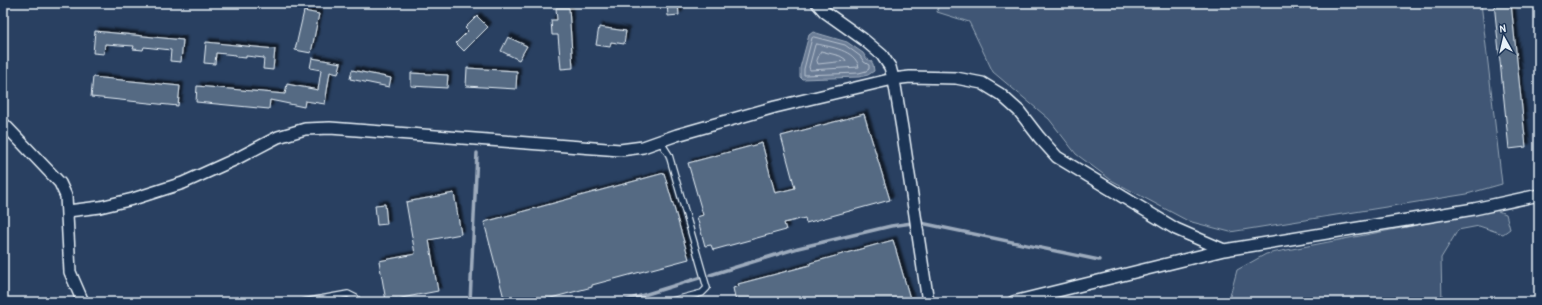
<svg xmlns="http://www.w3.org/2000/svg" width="1542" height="305" font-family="'Patrick Hand',sans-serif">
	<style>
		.green { fill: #415774; stroke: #94a4b6 }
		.water { fill: #6b7c95; stroke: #9dabbd }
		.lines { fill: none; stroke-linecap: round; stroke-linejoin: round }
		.shore { stroke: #b6c2d0; stroke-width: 1 }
		.stream { stroke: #9dabbd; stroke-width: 3.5 }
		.building { fill: #556a83; stroke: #e8f1f8; filter: url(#shadow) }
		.lane-casing { stroke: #e8f1f8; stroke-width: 8 }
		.street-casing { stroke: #e8f1f8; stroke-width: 14 }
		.lane { stroke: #1d3557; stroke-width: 5.5 }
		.street { stroke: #1d3557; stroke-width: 11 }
	</style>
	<defs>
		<filter id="shadow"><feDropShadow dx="3.5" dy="-3.5" stdDeviation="1" flood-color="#0009"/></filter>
	</defs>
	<rect width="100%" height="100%" fill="#294061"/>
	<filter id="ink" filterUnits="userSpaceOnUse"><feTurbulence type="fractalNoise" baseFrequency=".025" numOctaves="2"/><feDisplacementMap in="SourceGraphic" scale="8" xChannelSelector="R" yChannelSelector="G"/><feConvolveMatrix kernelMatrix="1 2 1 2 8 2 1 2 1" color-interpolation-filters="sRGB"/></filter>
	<g filter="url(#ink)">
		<path class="green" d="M939,3H1481L1502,184L1467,194L1230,232L1188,221L1111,180L1076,154L1049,119L993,72L969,22L937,12Z
			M1495,210L1506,214L1510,229L1503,234L1479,226L1458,230L1441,258L1442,302H1210L1230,296L1237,270L1266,254Z"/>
		<path class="water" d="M813,32L847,42L863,53L867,59L871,61L873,64L874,71L868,75L859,77L802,79L800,77V68L809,35Z"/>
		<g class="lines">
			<path class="shore" d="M814,37L845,45L860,56L864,62L869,65V69L866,71L859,73L804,75V69L812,38Z
				M817,44C831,47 855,50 859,67L810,70L809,67L815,45Z
				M821,51L840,56L845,59L846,61L818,64L817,61Z"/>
			<path class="stream" d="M921,223L1099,260
				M710,275L798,248L891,226L912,223
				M470,302L477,153
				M621,302L699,278"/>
		</g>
		<path class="building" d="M667,3H678L679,15L668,16Z
			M1494,3H1511L1526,147L1509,149Z
			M556,8H569L573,68L561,69L558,35H552L551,20H557Z
			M304,11L319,14L311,53L295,50Z
			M477,16L488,27L464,51L456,43L468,31L465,28Z
			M599,27L626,31L624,44L611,42L610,47L596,45Z
			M95,31L183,40L181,62L170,61L171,50L144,47L143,50L133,49L134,46L105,44L104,54L93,53Z
			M508,37L527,46L519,60L501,51Z
			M206,42L275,49L273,70L263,69L264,58L246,56V58L236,57V55L216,53L215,64L204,63Z
			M312,58L341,63L338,74L330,72L325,104L305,101L304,107L270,100L269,109L196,102L197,86L285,94L287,84L318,90L321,70L310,68Z
			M467,68L517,71L516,89L466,86Z
			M352,70L391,78L389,87L350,79Z
			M411,73L448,75L447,88L411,86Z
			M93,77L180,86L178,106L91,97Z
			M864,114L890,200L806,223L805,218L784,223L786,230L713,250L711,245L705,246L697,217L703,215L688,163L762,143L775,193L795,188L781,136Z
			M664,173L689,259L592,285V287L536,302H505L484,222Z
			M454,193L461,234L429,240L438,291L386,301L379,261L415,254L406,202Z
			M385,204L387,224L377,225L375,205Z
			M893,240L911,302H736L733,288L739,286L738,284L810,265V263Z"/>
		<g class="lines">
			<g class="lane-casing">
				<path id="lane" d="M660,141L669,155L707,288L702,293L668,302
					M304,302L348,294L356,298L358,302"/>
			</g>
			<g class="street-casing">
				<path id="street" d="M817,3L825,12L863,39L882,55L890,67L895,86L902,128L928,302
					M3,123L60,183L66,196L70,272L83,302
					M68,211L100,207L133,199L183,183L236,159L278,137L305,129L330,128L620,150L643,147L677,135L775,107L893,79L910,77L956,78L982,83L1000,94L1019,111L1039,137L1057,157L1176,229L1224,250
					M1013,302L1224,250L1474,209L1539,195"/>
			</g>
			<use href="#lane" class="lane"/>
			<use href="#street" class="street"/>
		</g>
	</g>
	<rect width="1542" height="305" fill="none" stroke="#1d3557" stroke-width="16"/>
	<rect x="8" y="8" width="1526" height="289" fill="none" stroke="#e8f1f8" stroke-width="1.5" filter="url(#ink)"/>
	<g transform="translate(1504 38) rotate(352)" stroke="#1d3557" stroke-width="3" paint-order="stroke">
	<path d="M0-3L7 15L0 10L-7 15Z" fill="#e8f1f8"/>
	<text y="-6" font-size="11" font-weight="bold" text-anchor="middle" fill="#e8f1f8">N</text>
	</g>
</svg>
